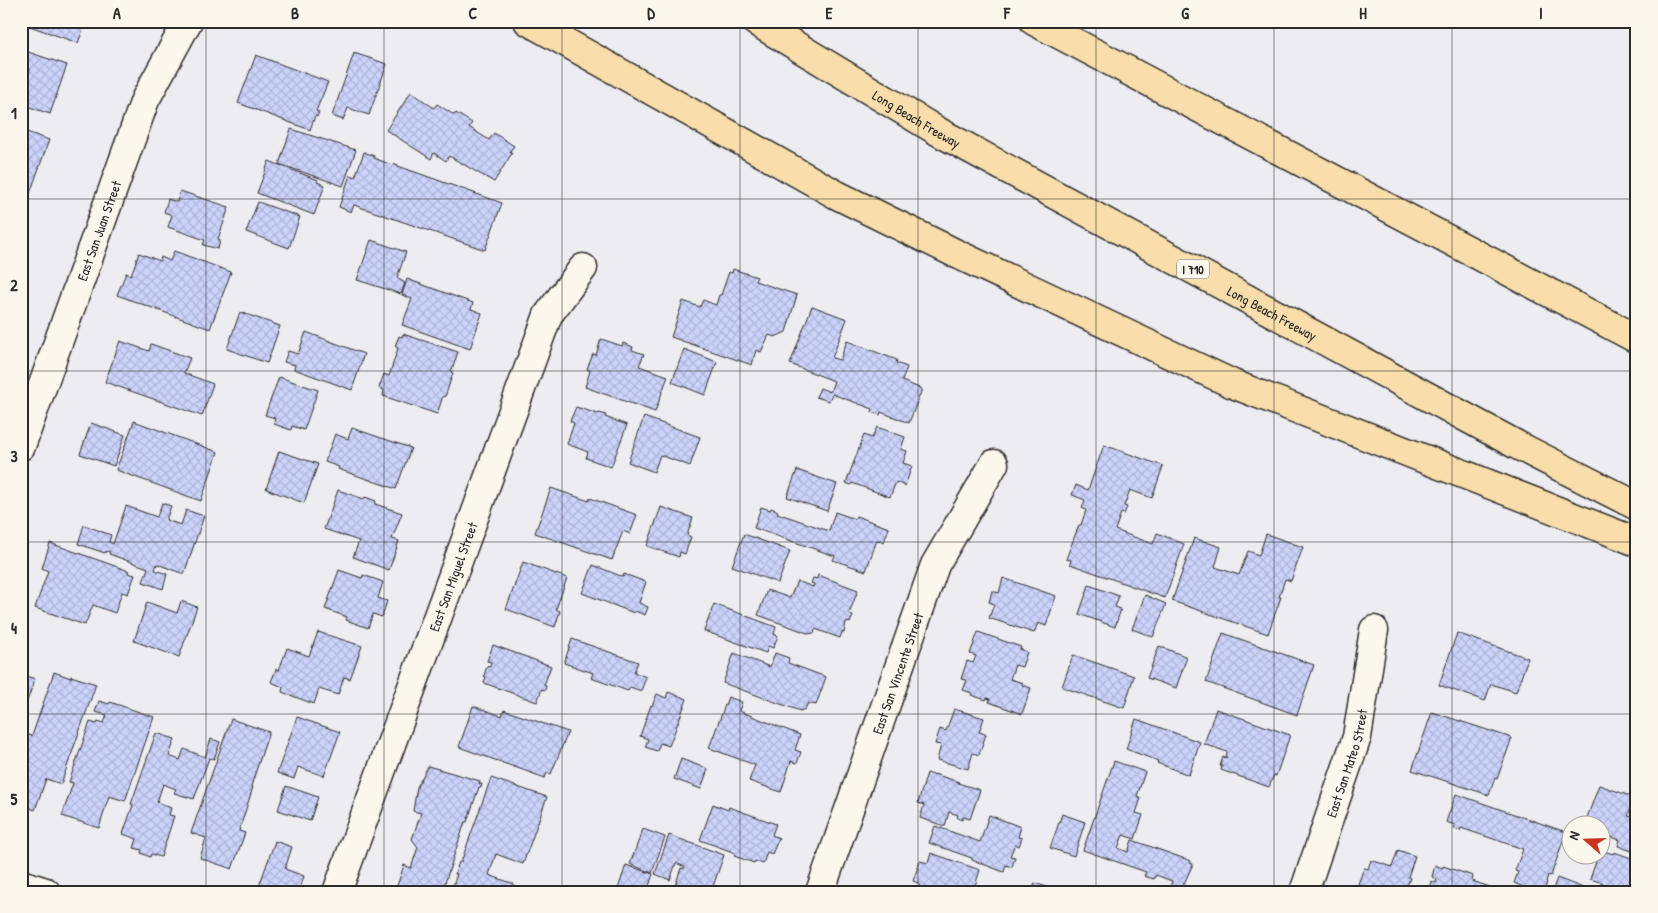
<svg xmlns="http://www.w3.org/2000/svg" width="1658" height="913" font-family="'Patrick Hand',sans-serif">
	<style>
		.building { fill: url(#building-cross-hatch); stroke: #2b2b2b }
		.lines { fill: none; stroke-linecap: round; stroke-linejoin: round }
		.minor-casing { stroke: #2b2b2b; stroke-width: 31 }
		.tertiary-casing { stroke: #2b2b2b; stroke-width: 31 }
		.motorway-casing { stroke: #2b2b2b; stroke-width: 31 }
		.minor { stroke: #fbf7ec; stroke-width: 28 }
		.tertiary { stroke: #fbf7ec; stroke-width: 28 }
		.motorway { stroke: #f9deab; stroke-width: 28 }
		.grid { fill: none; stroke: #2b2b2b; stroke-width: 1; stroke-opacity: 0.55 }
		.labels { text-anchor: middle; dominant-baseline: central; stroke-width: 5; stroke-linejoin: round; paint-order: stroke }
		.shield { fill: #fbf7ec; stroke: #696865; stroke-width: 1 }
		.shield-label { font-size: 12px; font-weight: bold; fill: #2b2b2b }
		.street-label { font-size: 14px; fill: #2b2b2b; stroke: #fbf7ec }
		.neatline { fill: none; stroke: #2b2b2b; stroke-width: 2 }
		.grid-label { font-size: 16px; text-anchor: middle; font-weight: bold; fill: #2b2b2b }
	</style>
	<defs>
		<pattern id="building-cross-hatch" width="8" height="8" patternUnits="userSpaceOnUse" patternTransform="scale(1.25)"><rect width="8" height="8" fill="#ccd3fb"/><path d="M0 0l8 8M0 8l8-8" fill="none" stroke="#afb5d7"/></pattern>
	</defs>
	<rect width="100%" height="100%" fill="#edecf0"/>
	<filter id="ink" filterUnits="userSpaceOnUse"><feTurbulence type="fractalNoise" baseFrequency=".02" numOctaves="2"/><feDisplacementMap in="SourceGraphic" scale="10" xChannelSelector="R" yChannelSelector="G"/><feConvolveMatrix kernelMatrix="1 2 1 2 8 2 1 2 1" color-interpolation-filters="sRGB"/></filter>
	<g filter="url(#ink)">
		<path class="building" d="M21,21H86L78,43L21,23Z
			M28,52L67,65L50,114L21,104V83L25,84L30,69L23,67Z
			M354,53L387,64L369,115L348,108L343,120L332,116Z
			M256,55L328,82L316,111L319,112L317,117L315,116L310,130L238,103Z
			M411,92L434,108L437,104L454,115L456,113L472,123L469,127L489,140L494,133L514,146L510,151L512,153L494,182L449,156L446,161L434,153L431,159L386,130Z
			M21,119L27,121L24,131L49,140L29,196L21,193Z
			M291,129L356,150L343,186L279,164Z
			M364,152L374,156V158L392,165L393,163L398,165V166L502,203L485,250L354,205L351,212L339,207L350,175L355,177Z
			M269,161L318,180L317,182L325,185L314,215L257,193Z
			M180,191L229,207L218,239L220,240L218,249L203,245L205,240L168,227L172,215L164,212L168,199L177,202Z
			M258,202L300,217L289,248L246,232Z
			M371,240L406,252L397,278L405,283L401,294L357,280Z
			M174,251L231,272L210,329L117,295L126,273L131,275L139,253L160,261L161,257L170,261Z
			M733,269L757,277L755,281L797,295L786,332L775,337L769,335L761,352L756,350L752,365L671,337L683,301L700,307L703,300L716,305L719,295H721L729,272L732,273Z
			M407,279L473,303L471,309L482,313L470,349L402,325L412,299L402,295Z
			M812,306L847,319L832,358L840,360L847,341L897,360L896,363L907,367L902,381L922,389L909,423L881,412L880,415L872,412L873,409L832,394L829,401L816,397L820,388L830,392L834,381L790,364Z
			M240,312L280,326L267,363L227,349Z
			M306,332L364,354L352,390L294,369L295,365L284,362L288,351L298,354Z
			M403,334L458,352L451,372L453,373L445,397L443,396L437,414L383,396L384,390L379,388L384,374L389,376L398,348L395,346L399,336L402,337Z
			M601,339L622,346L623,343L633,347L632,350L644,354L639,366L668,376L655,412L585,387L590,371L587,369L593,354L596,355Z
			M120,341L149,351L151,344L190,358L184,373L213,384L202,416L105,382Z
			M684,349L717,362L705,395L672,382Z
			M279,377L318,390L304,430L292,426L291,430L274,424L275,418L265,415Z
			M576,407L598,414L599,413L606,415L605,417L627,425L611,467L586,458L588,452L567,444L574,423L570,421Z
			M644,417L700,437L690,466L660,455L654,472L628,462Z
			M134,421L218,452L201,501L116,470Z
			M91,423L125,435L114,466L80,454Z
			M877,427L905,437L901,449L907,451L903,463L912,466L905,486L896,482L890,497L852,483L851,485L846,483L864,435L872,438Z
			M352,428L411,448L396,489L338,469L339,467L325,462L335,434L348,439Z
			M1104,445L1163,466L1152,498L1130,490L1124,506L1127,507L1124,514L1121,513L1115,530L1153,544L1157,533L1184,544L1165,598L1070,564L1071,560L1066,559L1079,525H1081L1086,510L1082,508L1085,500L1072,495L1076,485L1088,490Z
			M279,451L318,464L304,503L266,489Z
			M797,470L837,484L827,511L787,497Z
			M551,488L589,501L590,498L637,515L630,534L623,531L612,560L535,533Z
			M338,490L364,499L365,497L376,501L375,504L402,513L392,539L399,541L389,570L353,557L359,541L324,529Z
			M162,503L171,506L166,520L181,525L186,510L204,516L184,574L157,564L155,570L167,574L163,589L143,582L148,568L109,554L110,552L106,551L105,553L78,544L84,525L111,535L109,542L113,544L126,506L157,517Z
			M661,507L693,518L687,535L691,537L685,554L680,552L679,557L647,546Z
			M761,507L770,510L771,508L778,511L777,513L829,531L835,512L855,519L856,516L889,528L884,542L877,540L866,571L833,560L835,556L754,528Z
			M744,534L790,551L778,583L732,566Z
			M1266,534L1303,547L1291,581L1285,579L1279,597H1281L1268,634L1172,601L1194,538L1221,547L1215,567L1239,575L1248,551L1259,555Z
			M50,543L129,571L128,573L135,575L128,594L122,592L115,613L93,605L85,625L35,608L48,571L42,568Z
			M523,562L567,578L556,609L560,611L555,627L506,609Z
			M593,565L623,577L624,574L646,582L639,603L648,607L645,615L635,611L634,613L582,593Z
			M339,570L362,578L363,575L383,582L378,598L387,601L382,617L373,614L368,628L346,620L347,617L325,609Z
			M818,575L858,590L849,614L853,616L850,623L846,622L844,633L842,632L840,638L815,629L814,634L811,633L810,634L758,615L767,590L790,598L797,581L813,587L814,584L811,583L813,578L817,579Z
			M1003,578L1056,596L1046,626L1038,623L1034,633L989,618L994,604L989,602L992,591L999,593Z
			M1089,585L1119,596L1115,607L1121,609L1115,627L1079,614Z
			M1145,595L1166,604L1153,637L1132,629Z
			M181,601L197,607L179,657L134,641L147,602L177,613Z
			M714,604L776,627L774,634L778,636L773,648L768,646L766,653L704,631Z
			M318,632L362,646L350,679L344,677L338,695L319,689L314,704L282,692L283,687L271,682L276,669L279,670L287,648L309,656Z
			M978,632L1021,647L1020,649L1027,652L1022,667L1015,665L1010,679L1023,683L1022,685L1031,688L1022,714L989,702L990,699L987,698L986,700L971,695L972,693L963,690L967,680L961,679L967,661L973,663L976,656L970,654Z
			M1223,633L1314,665L1297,715L1206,682Z
			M1457,633L1528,658L1516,692L1491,684L1485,701L1439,685Z
			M572,639L638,662L634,672L646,677L641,691L630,687L628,691L591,678L593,673L564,663Z
			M493,645L551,666L544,685L546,686L545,690L542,689L537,702L484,683L486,677L484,676L487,666L490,667L491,662L487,661Z
			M1159,646L1187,657L1176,688L1147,678Z
			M734,653L770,667L775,653L789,658L788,663L826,677L816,705L808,703L805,709L800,711L723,683Z
			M1073,655L1134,676L1124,708L1062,687Z
			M54,672L71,678V676L96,684L61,784L46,779L35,810L21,805V733L32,736Z
			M23,675L35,679L21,718V681Z
			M668,692L687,699L669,746L660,743L657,751L645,747L648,739L640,736L651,705L652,706L657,694L666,698Z
			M728,697L742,702L739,711L800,735L795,750L801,752L797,763L791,761L781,792L749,781L755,765L709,748Z
			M99,701L109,704L110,702L154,717L125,801L109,796L99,828L62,816L73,783L69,782L90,722L97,724L98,721L104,723L107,715L95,712Z
			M473,706L502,716L504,710L568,732L551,774L547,773L545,778L459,747Z
			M954,709L984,718L979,732L986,734L979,755L973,753L968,769L937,760L941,745L935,744L940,729L946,731Z
			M1216,709L1290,735L1276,776L1274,775L1269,787L1221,770L1222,766H1220L1223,757L1226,758L1227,752L1204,744Z
			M1432,712L1512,738L1497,779L1495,778L1489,795L1412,770Z
			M297,717L340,732L324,776L298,767L294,779L277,773Z
			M231,719L269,732L251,786L253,787L239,831L245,833L232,869L200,858L206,838L191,833Z
			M1136,719L1200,742L1189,775L1157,763L1158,761L1126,749Z
			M156,733L175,739L169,756L180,760L184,749L205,757L211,739L220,742L214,759L209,758L194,799L174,793L176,789L163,784L157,802L171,808L169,815L174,816L161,857L151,854L150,857L141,853L142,850L134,848L137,839L123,834L133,805L131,804Z
			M681,759L708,769L701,789L674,779Z
			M1114,761L1145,772L1137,796L1141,798L1136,813L1143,815L1135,839L1123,835L1118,848L1128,852L1132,840L1191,861L1190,863L1193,864L1181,890L1170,887L1172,881L1156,875L1154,879L1144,876L1146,872L1083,850Z
			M428,766L480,781L479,784H482L481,788L479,787L467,822H465L442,892H395L404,865L411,868L418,847L412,839L421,813L413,811L417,787Z
			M927,773L933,775L934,774L959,782L958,783L980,790L970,819L963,817L962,820L957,818L958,815L949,812L945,826L920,818L924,805L918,803Z
			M491,778L547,797L523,864L496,854L489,875L514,884L511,892H451L457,874H455L459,862H461Z
			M1599,785L1633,797L1632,800H1634L1628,816L1637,818V853L1618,846L1620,840L1600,833V826H1584Z
			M286,786L318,797L310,821L278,810Z
			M1456,794L1566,832L1551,876L1548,875L1546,882H1547L1544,892H1536L1514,883L1518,872L1515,871L1523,849L1461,828L1460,831L1454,829L1455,825L1446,822Z
			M713,804L728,810L729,807L776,824L772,835L779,838L772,854L767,852L763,864L755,861L754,863L734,856L735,853L730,851L700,840Z
			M1062,814L1085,822L1074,856L1050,848Z
			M989,815L1021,827L1018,837L1022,838L1019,846L1015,844L1010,856L1015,857L1012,867L1006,865L1004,872L972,860V858L929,843L935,826L980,842Z
			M643,829L665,837L652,873L630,864Z
			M669,835L724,855L711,892H673L681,868L684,869L685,867L676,863L670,880L655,874Z
			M275,841L292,847L285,869L304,876L299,892H257Z
			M1398,850L1415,856L1408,877L1410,878L1407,886L1416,889L1415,892H1361L1363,886L1358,884L1364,868L1368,869L1371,860L1392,867Z
			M1600,850L1613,854L1614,852L1637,860V892H1600L1603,883L1590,879L1598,856H1600Z
			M931,853L980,870L973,892H917L920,884L913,881L920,861L928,863Z
			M626,865L653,874L647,892H617Z
			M1435,865L1442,868L1443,866L1473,876L1472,881L1490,887L1489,892H1433L1434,890L1430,889L1432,881L1436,883L1437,879L1432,877Z
			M1557,878L1586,889L1585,892H1552Z
			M1035,883L1058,891V892L1032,891Z"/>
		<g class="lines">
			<g class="minor-casing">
				<g id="minor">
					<path id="s1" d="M21,446L145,100L188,21"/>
					<path id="s2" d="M337,892L548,315L583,268"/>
					<path id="s3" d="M820,892L935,565L994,464"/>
					<path id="s4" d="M1304,892L1357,737L1374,630"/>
				</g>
			</g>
			<g class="tertiary-casing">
				<path id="tertiary" d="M21,884L46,892"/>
			</g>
			<g class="motorway-casing">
				<g id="motorway">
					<path d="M528,21L837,195L959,255L1233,384L1637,542"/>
					<path id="s5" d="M755,21L939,132L1517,445L1637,506"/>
					<path d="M1034,21L1637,339"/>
				</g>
			</g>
			<use href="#minor" class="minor"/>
			<use href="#tertiary" class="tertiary"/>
			<use href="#motorway" class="motorway"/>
		</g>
	</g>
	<path class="grid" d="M206,21V892M384,21V892M562,21V892M740,21V892M918,21V892M1096,21V892M1274,21V892M1452,21V892M21,199H1637M21,371H1637M21,542H1637M21,714H1637"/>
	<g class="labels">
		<rect class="shield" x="1177" y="259.5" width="32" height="19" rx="4"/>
		<g class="shield-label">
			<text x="1193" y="269">I 710</text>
		</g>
		<g class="street-label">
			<text stroke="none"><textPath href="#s5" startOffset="189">Long Beach Freeway</textPath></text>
			<text stroke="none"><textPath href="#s1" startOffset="229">East San Juan Street</textPath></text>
			<text stroke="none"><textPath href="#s5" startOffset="594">Long Beach Freeway</textPath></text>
			<text stroke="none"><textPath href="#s2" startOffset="336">East San Miguel Street</textPath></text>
			<text stroke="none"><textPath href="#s3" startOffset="232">East San Vincente Street</textPath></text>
			<text stroke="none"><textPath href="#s4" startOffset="136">East San Mateo Street</textPath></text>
		</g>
	</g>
	<rect width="1658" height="913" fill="none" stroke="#fbf7ec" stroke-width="55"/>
	<g transform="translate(1586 840) rotate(290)"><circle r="24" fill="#fbf7ec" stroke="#a8a59f"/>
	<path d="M0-4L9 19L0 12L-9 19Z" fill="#c8321e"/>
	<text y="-8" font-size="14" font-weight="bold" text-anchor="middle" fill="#2b2b2b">N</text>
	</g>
	<rect x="28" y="28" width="1602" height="858" class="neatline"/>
	<g class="grid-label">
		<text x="117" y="19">A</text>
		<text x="295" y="19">B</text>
		<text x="473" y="19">C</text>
		<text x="651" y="19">D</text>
		<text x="829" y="19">E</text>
		<text x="1007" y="19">F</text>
		<text x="1185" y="19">G</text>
		<text x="1363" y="19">H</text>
		<text x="1541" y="19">I</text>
		<text x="14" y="119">1</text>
		<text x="14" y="291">2</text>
		<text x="14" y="462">3</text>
		<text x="14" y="634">4</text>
		<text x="14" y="805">5</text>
	</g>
</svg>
